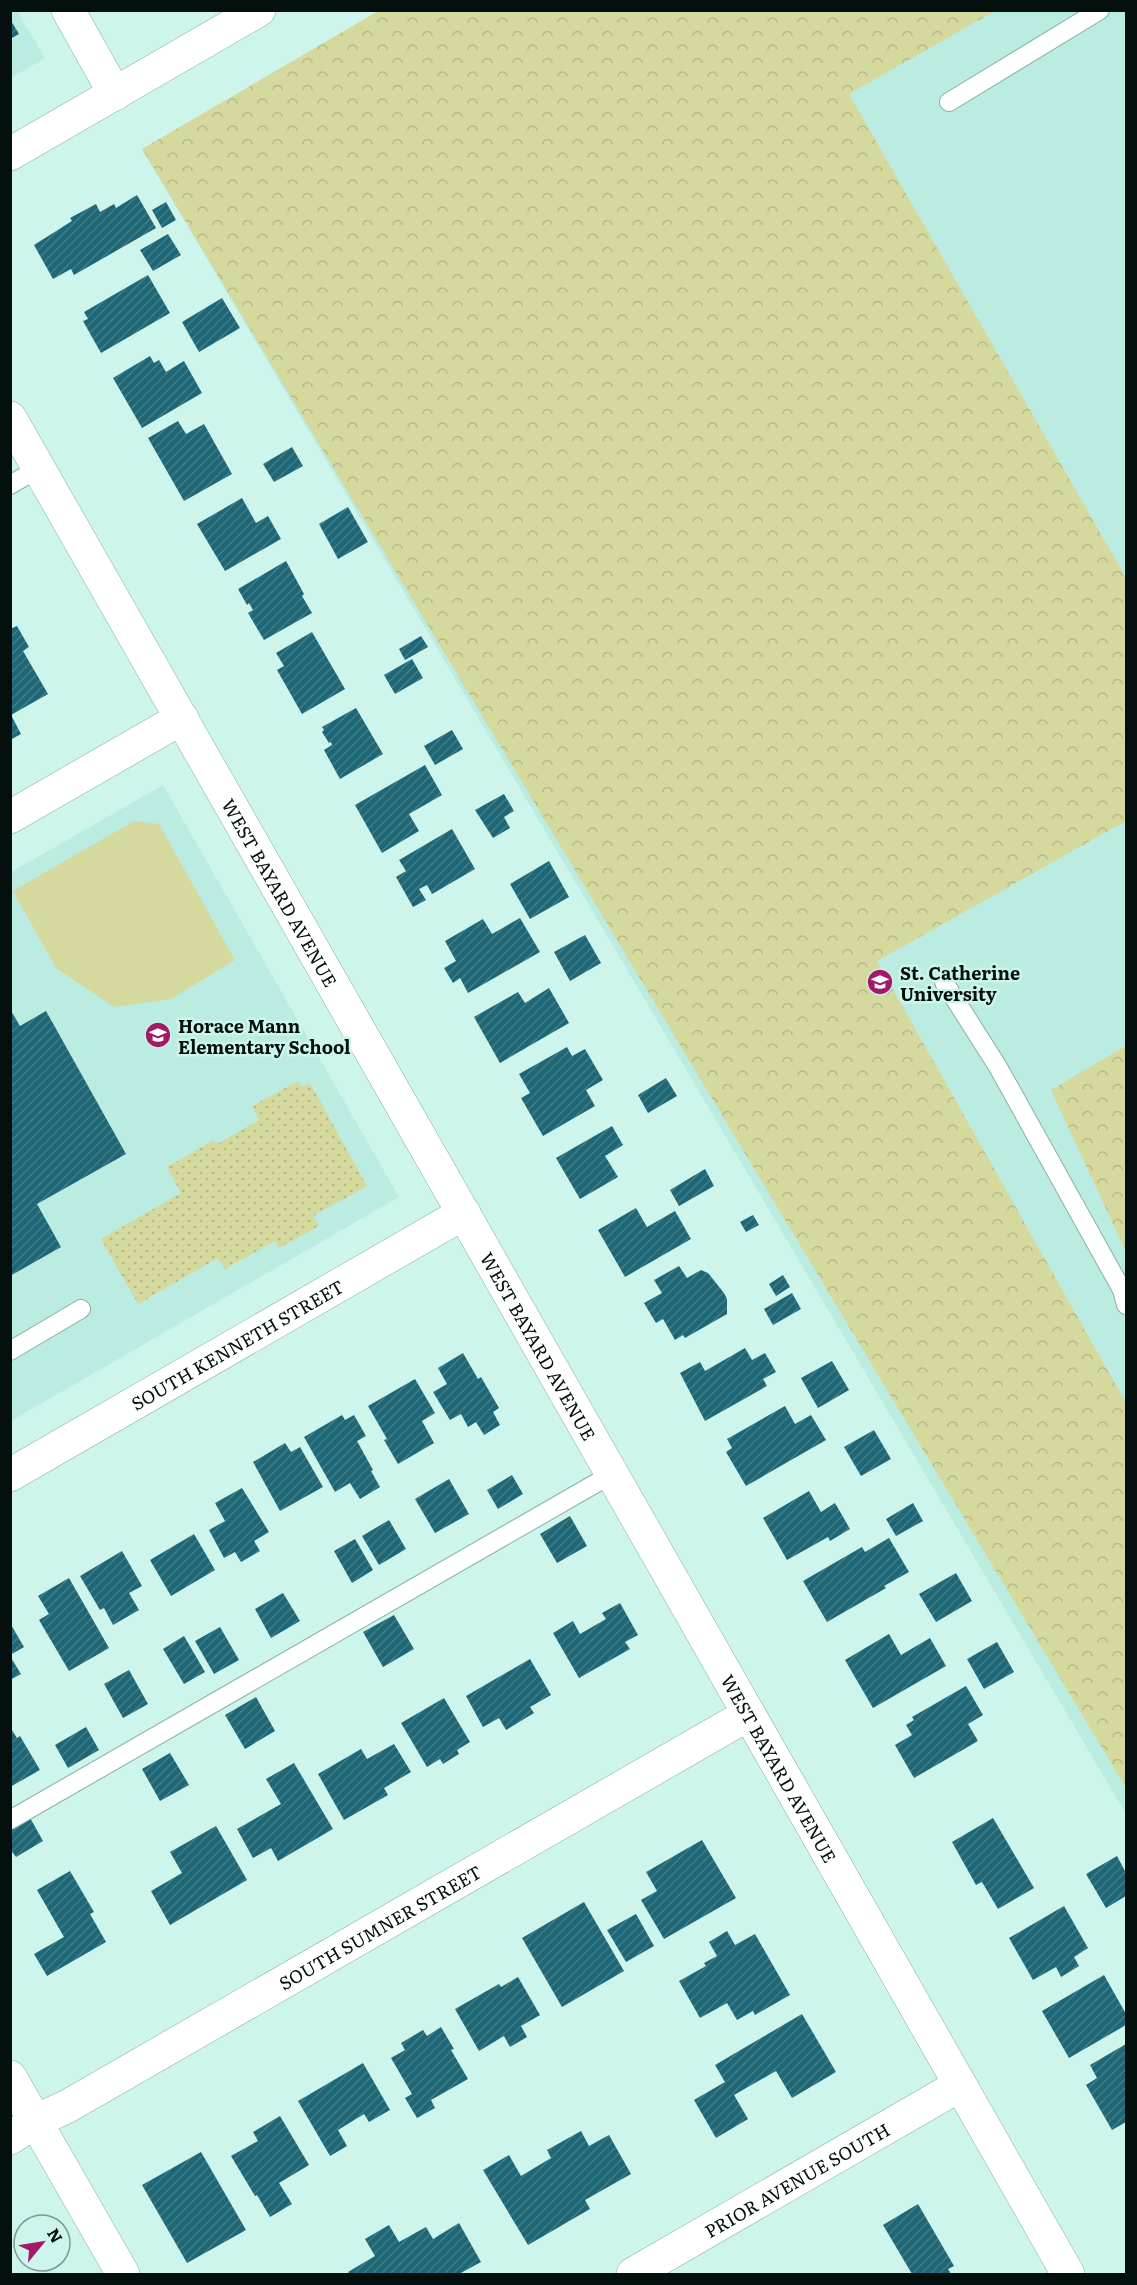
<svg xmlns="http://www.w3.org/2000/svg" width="1137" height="2285" font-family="Literata,serif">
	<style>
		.built { fill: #baece1 }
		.forest { fill: url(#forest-crowns) }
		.park { fill: url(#park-dots) }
		.garden { fill: #d5d99d }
		.building { fill: url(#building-hatch) }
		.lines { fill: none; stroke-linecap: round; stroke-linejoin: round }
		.service-casing { stroke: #89afa7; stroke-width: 20 }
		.minor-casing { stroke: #89afa7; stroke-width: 34 }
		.tertiary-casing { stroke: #89afa7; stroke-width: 34 }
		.service { stroke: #fff; stroke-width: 18 }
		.minor { stroke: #fff; stroke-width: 33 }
		.tertiary { stroke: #fff; stroke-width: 33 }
		.labels { text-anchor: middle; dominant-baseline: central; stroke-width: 5; stroke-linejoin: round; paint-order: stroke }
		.street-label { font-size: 18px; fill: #03100d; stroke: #cdf5ec }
		.poi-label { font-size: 18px; font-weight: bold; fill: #03100d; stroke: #cdf5ec; text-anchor: start }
	</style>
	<defs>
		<pattern id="forest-crowns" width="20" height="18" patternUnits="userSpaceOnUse" patternTransform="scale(1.5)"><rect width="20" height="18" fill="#d5d99d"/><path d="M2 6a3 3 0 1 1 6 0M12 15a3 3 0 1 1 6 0" fill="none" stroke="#b5b986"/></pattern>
		<pattern id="park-dots" width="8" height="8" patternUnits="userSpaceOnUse" patternTransform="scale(1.5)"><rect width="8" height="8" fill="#d5d99d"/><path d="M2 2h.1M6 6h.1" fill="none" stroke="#b5b986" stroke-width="1.8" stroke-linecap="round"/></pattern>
		<pattern id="building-hatch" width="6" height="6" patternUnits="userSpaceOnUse" patternTransform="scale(1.5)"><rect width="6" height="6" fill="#1e6776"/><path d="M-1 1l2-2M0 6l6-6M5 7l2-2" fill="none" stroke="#437b86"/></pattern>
	</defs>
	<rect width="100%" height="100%" fill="#cdf5ec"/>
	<path class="built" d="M10,11H17L45,58L11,78Z
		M382,11H1126V1814L142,149Z
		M163,785L399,1197L11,1421L10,873Z"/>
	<path class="forest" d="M380,10L995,11L849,94L1126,578V821L877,961L1126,1403V1788L142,149Z
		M1126,1046V1252L1051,1090Z"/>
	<path class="park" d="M298,1081L302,1087L310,1083L367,1186L313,1216L319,1226L279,1248L275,1241L225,1269L218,1258L138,1304L101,1239L181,1193L167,1167L214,1140L217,1144L259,1120L252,1106Z"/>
	<path class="garden" d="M134,821L159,824L235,960L171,999L114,1007L56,968L13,891Z"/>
	<path class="building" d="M10,19L19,34L10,39Z
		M137,195L156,228L74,275L71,269L53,279L34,245L72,221L70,218L96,204L100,212L114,204L116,208Z
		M166,202L176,220L162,228L152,210Z
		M168,234L181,255L153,271L140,250Z
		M148,275L170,313L101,353L83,321L88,319L84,312Z
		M222,298L240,328L199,352L182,322Z
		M150,356L154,363L159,360L166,372L184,361L202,393L142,428L113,378Z
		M178,421L186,434L204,424L232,474L184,501L148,438Z
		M292,447L303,466L274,482L263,464Z
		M242,498L256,523L268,516L281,539L225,571L197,524Z
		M348,507L368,542L338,559L319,524Z
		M286,561L304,594L302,596L312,613L264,640L248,613L253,610L249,603L247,605L238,589Z
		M17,626L29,647L23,651L48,694L11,715L21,734L10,740V629Z
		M312,632L345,689L302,714L277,670L284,666L276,653Z
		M421,636L428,647L405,660L399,649Z
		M412,659L423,678L395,694L384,675Z
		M356,708L383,754L340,779L324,750L332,745L331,742L329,743L322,732L324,730L322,727Z
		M452,730L463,749L435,765L424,746Z
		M425,765L442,795L409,814L419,831L382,853L355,805Z
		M504,794L514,811L504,817L510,828L493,838L475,810Z
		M452,829L475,869L432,894L427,885L419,889L426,900L413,907L396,877L406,871L399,860Z
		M549,861L569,897L530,919L510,884Z
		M520,918L540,952L468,993L460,978L453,983L444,968L456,961L445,941L483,919L492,934Z
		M585,935L601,963L570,981L554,952Z
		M549,988L569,1023L500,1063L474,1017L518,992L525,1003Z
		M10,1009L20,1026L46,1011L126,1154L37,1204L61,1247L10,1276Z
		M567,1047L572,1056L585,1049L603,1080L586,1090L595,1106L543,1136L521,1098L530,1093L519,1074Z
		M666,1078L677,1096L648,1113L638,1095Z
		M612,1126L623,1145L605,1156L618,1177L580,1199L556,1158Z
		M705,1169L714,1186L679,1206L670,1190Z
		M636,1208L647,1227L675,1211L691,1239L625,1277L598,1230Z
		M753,1215L759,1225L746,1232L740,1222Z
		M679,1266L687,1278L701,1270L708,1273L724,1293L727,1299V1314L685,1338L683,1335L675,1340L663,1319L656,1323L644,1303L662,1293L654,1280Z
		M783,1275L790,1287L776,1296L769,1284Z
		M792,1293L801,1309L773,1325L764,1309Z
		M745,1348L752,1360L765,1353L776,1372L763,1379L767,1386L705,1421L680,1373L700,1362L705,1371Z
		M463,1353L478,1379L481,1377L499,1408L493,1412L500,1425L484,1435L476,1422L468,1427L461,1414L450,1420L433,1392L447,1384L438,1368Z
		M832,1361L849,1390L818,1408L801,1378Z
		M415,1379L435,1413L422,1421L434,1443L398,1464L384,1440L387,1439L368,1406Z
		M785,1406L795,1424L811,1415L826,1440L746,1486L726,1452L732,1448L727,1439Z
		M342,1415L345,1420L354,1415L366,1436L357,1441L373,1470L371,1471L380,1487L360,1499L350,1483L335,1492L304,1437Z
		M874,1430L891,1459L861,1476L844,1447Z
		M285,1443L291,1452L300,1447L323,1487L280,1511L253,1462Z
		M512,1475L523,1494L498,1509L487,1490Z
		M449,1479L469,1514L435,1533L415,1499Z
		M242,1488L269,1532L254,1541L260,1551L241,1562L235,1552L224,1558L209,1530L225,1521L215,1503Z
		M809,1491L821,1512L835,1503L850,1529L830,1541L828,1537L787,1560L763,1518Z
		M913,1503L923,1521L896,1536L886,1519Z
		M570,1516L587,1546L557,1563L540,1534Z
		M389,1520L406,1549L379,1565L362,1536Z
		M194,1534L215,1570L171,1596L150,1560Z
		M889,1538L909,1572L884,1586L886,1588L827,1622L803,1581L862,1547L865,1552Z
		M355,1539L373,1570L352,1583L334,1551Z
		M122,1551L142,1586L129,1593L139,1610L113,1625L104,1608L100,1610L80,1576Z
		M956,1573L972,1601L936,1622L919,1594Z
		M69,1578L109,1648L69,1671L39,1620L49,1614L38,1596Z
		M283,1593L300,1621L271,1638L255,1609Z
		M620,1603L638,1635L625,1642L630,1649L579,1678L553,1633L573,1621L580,1634L606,1619L602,1613Z
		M394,1615L414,1649L383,1667L363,1632Z
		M10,1623L24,1647L10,1655Z
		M220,1627L239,1660L214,1674L195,1641Z
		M889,1634L901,1655L930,1638L946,1666L873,1708L845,1660Z
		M184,1636L205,1672L184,1684L163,1649Z
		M997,1642L1014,1672L984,1689L967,1659Z
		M10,1656L21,1674L10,1680Z
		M530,1659L551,1695L530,1707L534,1713L506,1730L499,1718L483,1727L466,1696Z
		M129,1670L148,1704L123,1718L104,1684Z
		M966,1686L983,1715L968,1724L978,1741L914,1778L895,1745L912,1735L906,1725L914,1720L912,1717Z
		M256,1697L275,1731L245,1749L225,1715Z
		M444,1698L470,1742L457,1750L459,1754L443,1764L440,1759L427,1767L401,1723Z
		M10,1727L17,1738L20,1736L40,1770L10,1787Z
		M86,1727L99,1750L68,1768L55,1745Z
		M394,1744L411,1772L384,1788L388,1795L344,1820L318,1774L361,1749L367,1759Z
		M170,1753L189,1785L160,1801L142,1769Z
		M294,1763L333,1829L278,1861L271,1848L253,1858L237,1829L281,1804L266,1779Z
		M29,1816L43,1841L16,1857L10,1849V1827Z
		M993,1818L1034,1888L998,1909L982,1882L976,1885L952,1842Z
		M216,1826L247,1880L170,1925L151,1891L182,1873L170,1852Z
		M702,1840L736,1898L664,1939L641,1900L657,1891L646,1872Z
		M1117,1856L1126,1873V1896L1106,1908L1086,1874Z
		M70,1871L94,1912L90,1914L106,1942L47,1976L34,1954L64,1937L37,1890Z
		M584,1902L624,1971L562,2007L522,1938Z
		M1064,1906L1088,1948L1074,1957L1079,1966L1061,1977L1056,1967L1033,1980L1009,1938Z
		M636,1914L654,1946L626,1962L607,1930Z
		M727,1931L735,1945L755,1934L790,1995L755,2015L753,2011L737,2020L727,2003L700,2018L679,1981L706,1966L704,1963L717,1956L709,1942Z
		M1104,1975L1126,2014V2025L1069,2058L1042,2011Z
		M518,1977L540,2015L521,2026L527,2037L510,2047L504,2036L479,2051L455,2009L499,1984L501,1987Z
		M802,2014L836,2072L792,2098L776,2071L734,2095L748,2119L716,2138L694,2100L725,2082L715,2065Z
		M441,2027L454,2049L451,2050L468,2079L431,2100L435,2108L417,2118L405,2098L412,2094L391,2058L405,2050L401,2043L423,2030L427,2036Z
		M1126,2044V2122L1112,2130L1086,2085L1097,2078L1090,2065Z
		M363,2063L390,2110L369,2122L364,2114L338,2130L347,2146L330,2156L298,2101Z
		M280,2116L309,2165L279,2183L292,2204L270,2217L257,2195L255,2196L231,2156L258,2141L253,2132Z
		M581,2131L589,2146L609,2135L631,2174L585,2200L590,2209L528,2245L483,2170L509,2155L521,2176L551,2158L547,2150Z
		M201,2152L246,2230L187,2263L142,2185Z
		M918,2204L954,2266L948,2269L951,2274H912L883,2225Z
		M459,2223L481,2262L459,2274H350L348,2272L375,2256L365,2239L389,2225L399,2242L426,2227L433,2239Z"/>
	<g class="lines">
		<g class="service-casing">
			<path id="service" d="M949,102L1100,10
				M10,485L39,468
				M944,982L998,1067L1122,1290L1126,1305
				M10,1351L81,1309
				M10,1820L612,1474"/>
		</g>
		<g class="minor-casing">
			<g id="minor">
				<path d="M68,10L115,94"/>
				<path id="s1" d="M10,418L1068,2274"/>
				<path d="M10,817L182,718"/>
				<path id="s2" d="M10,1475L464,1213"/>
				<path d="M10,2077L123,2274"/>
				<path id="s3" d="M10,2138L36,2121L68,2106L749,1714"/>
				<path id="s4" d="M633,2274L960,2085"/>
			</g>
		</g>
		<g class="tertiary-casing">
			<path id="tertiary" d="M10,154L259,10"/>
		</g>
		<use href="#service" class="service"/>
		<use href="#minor" class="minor"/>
		<use href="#tertiary" class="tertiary"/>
	</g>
	<defs>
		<g id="university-disc" transform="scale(1.35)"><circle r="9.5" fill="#a21a66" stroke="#cdf5ec"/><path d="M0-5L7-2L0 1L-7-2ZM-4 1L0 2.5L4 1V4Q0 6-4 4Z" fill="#fff"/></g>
		<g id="school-disc" transform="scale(1.35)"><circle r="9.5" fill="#a21a66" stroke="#cdf5ec"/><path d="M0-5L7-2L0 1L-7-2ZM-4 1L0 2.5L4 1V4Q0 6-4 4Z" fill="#fff"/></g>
	</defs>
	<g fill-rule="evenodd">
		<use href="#university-disc" x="880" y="982"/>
		<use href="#school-disc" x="158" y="1035"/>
	</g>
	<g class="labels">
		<g class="street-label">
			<text stroke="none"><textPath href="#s1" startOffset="546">WEST BAYARD AVENUE</textPath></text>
			<text stroke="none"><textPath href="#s2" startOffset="262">SOUTH KENNETH STREET</textPath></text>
			<text stroke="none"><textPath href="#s1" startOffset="1068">WEST BAYARD AVENUE</textPath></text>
			<text stroke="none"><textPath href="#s1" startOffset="1554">WEST BAYARD AVENUE</textPath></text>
			<text stroke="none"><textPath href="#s3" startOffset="426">SOUTH SUMNER STREET</textPath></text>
			<text stroke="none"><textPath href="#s4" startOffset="189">PRIOR AVENUE SOUTH</textPath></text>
		</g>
		<g class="poi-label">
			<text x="900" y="972">St. Catherine<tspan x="900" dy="21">University</tspan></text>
			<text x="178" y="1025">Horace Mann<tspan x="178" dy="21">Elementary School</tspan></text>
		</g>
	</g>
	<rect width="1137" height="2285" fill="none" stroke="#03100d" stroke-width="24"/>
	<g transform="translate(42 2243) rotate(60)"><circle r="28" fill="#cdf5ec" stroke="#7c9993" stroke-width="1.5"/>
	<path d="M0-4.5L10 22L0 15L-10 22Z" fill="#a21a66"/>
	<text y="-9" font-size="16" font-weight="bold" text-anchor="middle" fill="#03100d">N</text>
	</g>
</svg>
